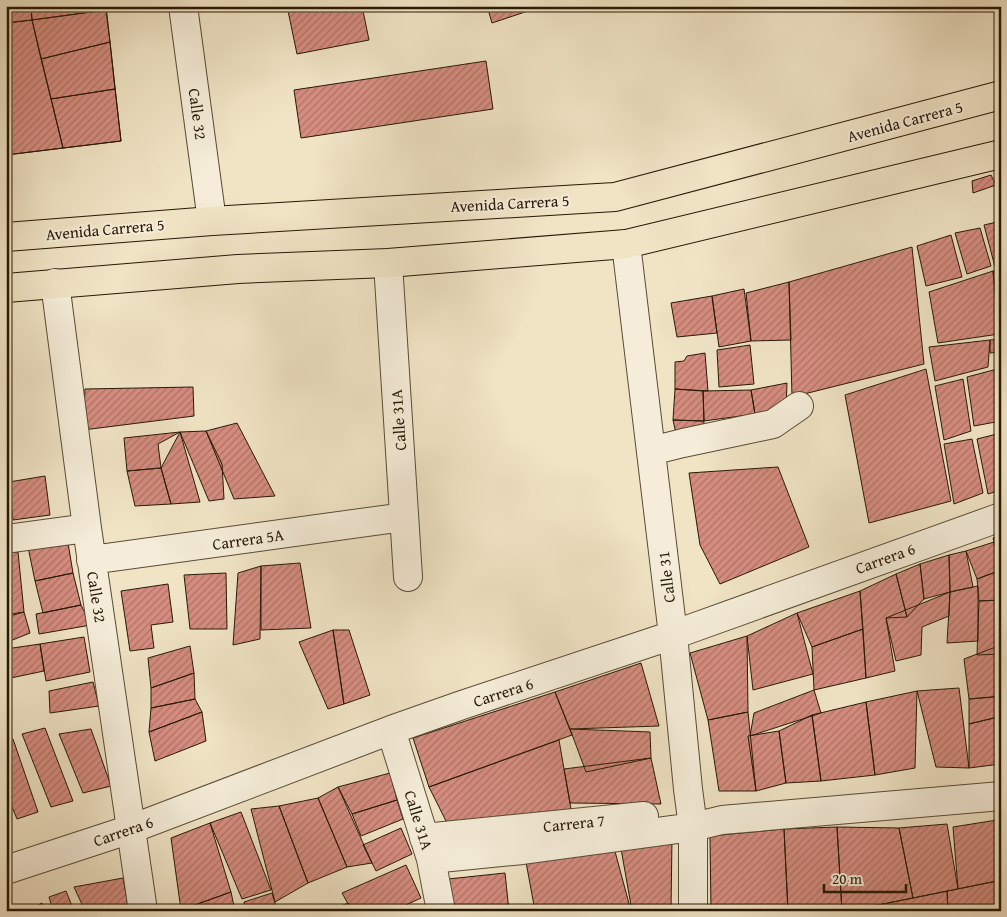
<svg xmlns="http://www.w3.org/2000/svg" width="1007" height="917" font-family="'Gentium Book Plus',serif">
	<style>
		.building { fill: url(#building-hatch); stroke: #271806 }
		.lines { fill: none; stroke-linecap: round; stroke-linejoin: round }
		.minor-casing { stroke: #594b36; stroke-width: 30 }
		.major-casing { stroke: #271806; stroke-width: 30 }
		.minor { stroke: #f5edd9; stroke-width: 28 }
		.major { stroke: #f0e4c5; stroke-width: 28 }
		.labels { text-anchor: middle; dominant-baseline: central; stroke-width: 4; stroke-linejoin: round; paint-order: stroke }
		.street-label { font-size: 16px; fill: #271806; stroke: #f5edd9 }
	</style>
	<defs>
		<pattern id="building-hatch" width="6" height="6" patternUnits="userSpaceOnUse" patternTransform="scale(1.25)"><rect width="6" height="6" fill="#d68d80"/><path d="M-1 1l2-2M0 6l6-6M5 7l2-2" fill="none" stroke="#ae7267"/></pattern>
	</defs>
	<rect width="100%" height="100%" fill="#f0e4c5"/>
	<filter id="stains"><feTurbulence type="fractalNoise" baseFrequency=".004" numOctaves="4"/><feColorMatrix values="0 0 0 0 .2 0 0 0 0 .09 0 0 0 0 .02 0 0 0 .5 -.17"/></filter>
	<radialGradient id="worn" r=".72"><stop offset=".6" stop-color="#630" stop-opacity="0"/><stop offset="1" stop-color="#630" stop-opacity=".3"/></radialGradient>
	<path class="building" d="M6,6H31L32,20L6,23Z
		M6,6H106L121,141L6,155Z
		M31,6H106V10L32,20Z
		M287,6H362L369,40L297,54Z
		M487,6H543L492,23Z
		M106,10L110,42L41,59L32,20Z
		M32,20L63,148L6,155V23Z
		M110,42L115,89L51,99L41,59Z
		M486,61L493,109L301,138L294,90Z
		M115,89L121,141L63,148L51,99Z
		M991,175L996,185L973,193L972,181Z
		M1001,221V267H995L984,225Z
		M980,228L991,266L967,274L955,233Z
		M951,235L962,277L926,286L917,246Z
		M912,247L924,364L792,397L789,282Z
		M993,271H1001V334H999Z
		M993,271L999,334L938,343L929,292Z
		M789,282L791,340L751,341L746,293Z
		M744,289L751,341L719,347L712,296Z
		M712,296L717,333L677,337L671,303Z
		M1001,339V352L990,353V340Z
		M990,340L988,367L935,381L929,347Z
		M750,345L754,384L719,387L717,350Z
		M705,353L708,391L675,389V362L684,361L687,356Z
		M1001,368V421L974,426L967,377Z
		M926,369L951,501L869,523L845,395Z
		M963,379L971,431L944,440L935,386Z
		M787,383L786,409L755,414L751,390Z
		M193,387L194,416L83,430L85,389Z
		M675,389L703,391L704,421L673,420Z
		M751,390L755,414L704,421L703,391Z
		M673,420L704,421L703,432L676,434Z
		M237,423L275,496L234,499L206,431Z
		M206,431L222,464L224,499L209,501L180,432Z
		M180,432L158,444L161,468L127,471L124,438Z
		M180,432L200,502L171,504L161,468Z
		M1001,433V490L988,494L977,439Z
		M972,439L983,493L954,504L944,444Z
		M778,467L809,547L720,584L700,545L689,473Z
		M161,468L171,504L135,506L127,471Z
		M45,476L50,515L13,520L9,482Z
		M1001,536V564L993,538Z
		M994,542L1001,564V570L977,579L966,551Z
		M68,543L73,573L35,581L28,547Z
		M966,551L973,587L950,592L949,555Z
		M18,552L24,612L6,615V553Z
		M949,555L950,592L924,599L920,564Z
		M300,563L311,628L261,630V566Z
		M920,564L924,599L907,617L896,574Z
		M261,566L260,639L233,645L238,573Z
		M1001,570V600L979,601L977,579Z
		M73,573L81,605L43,613L35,581Z
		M226,573L227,629H190L184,575Z
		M896,574L907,617L886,618L895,671L866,678L860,591Z
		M168,584L173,622L151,625L154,648L130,651L121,591Z
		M978,586V641L947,643L950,592Z
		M860,591L863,629L812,647L797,613Z
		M950,592L949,616L922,627L921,655L896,661L886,618Z
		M1001,600V654L977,655L979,601Z
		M81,605L91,625L39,634L36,614Z
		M24,612L30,633L10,641L6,627V617Z
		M797,613L813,674L753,690L747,636Z
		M863,629L866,678L814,690L812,647Z
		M333,630H349L370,695L344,704Z
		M333,630L344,704L328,709L299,642Z
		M747,636L748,712L708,720L690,653Z
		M84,637L90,672L46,681L40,644Z
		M40,644L44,671L6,679V649Z
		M1001,645V696L969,699L964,659Z
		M190,646L194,673L151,688L148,658Z
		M641,663L659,726L570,729L555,692Z
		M194,673L195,699L151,708V688Z
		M93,682L99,706L50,713L49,691Z
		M959,688L969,768L936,767L917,691Z
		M814,690L821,713L750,736L754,713Z
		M917,691L915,768L875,775L866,702Z
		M555,692L572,735L429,787L413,738Z
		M995,697L998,717L969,724V699Z
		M997,697H1001V748L998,717Z
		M195,699L202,712L149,732L151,708Z
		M866,702L875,775L821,781L812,715Z
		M202,712L206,741L155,761L149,732Z
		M748,712L756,791H719L708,720Z
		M812,715L821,781L786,783L779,731Z
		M998,717L1001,748V764L969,768V724Z
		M45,728L73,801L51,807L22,734Z
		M91,729L111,786L83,793L59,734Z
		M570,729L650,732L651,758L586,772Z
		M779,731L786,783L756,791L748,736Z
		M13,739L38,812L17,819L6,792V740Z
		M559,740L571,809L450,829L429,787Z
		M651,758L661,804L570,803L564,769Z
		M390,773L397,800L352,814L338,787Z
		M338,787L372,863L347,867L318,798Z
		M318,798L347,867L308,883L279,806Z
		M397,800L403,819L361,836L352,814Z
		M279,806L308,883L275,902L251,809Z
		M241,812L271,890L242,899L210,823Z
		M1001,819V881H997V820Z
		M997,820V881L958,889L953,827Z
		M210,823L231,892L181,910L171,838Z
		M947,824L958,889L913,898L899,828Z
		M837,827L899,828L913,898L848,911H842Z
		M837,827L842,911H788L784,829Z
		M401,828L412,854L376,871L363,845Z
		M784,829L788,911H711L710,836Z
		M672,837L671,911H632L620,843Z
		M613,844L631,911H535L526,862Z
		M406,865L421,898L393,911H352L342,893Z
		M505,873L509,911H451L448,879Z
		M123,878L129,911H85L74,887Z
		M997,881L1000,911H948L947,891Z
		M66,891L74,911H53L49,897Z
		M947,891L948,911H848L913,898Z
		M231,892L235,911H181V910Z
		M272,893L277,910L246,911L244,902Z
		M42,903L44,911H27Z
		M348,903L352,911H336V908Z"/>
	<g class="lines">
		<g class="minor-casing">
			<path id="minor" d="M183,6L212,221
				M626,244L673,635L688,789L693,827V911
				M388,263L408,577
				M55,283L87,528L143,911
				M651,451L683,443L773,424L799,406
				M6,539L87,528
				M91,560L404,517
				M391,730L431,859L441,911
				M424,838L644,816
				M431,859L523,850L693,827L722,820L1001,796
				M6,870L131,829L391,730L462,705L673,635L1001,517"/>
		</g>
		<g class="major-casing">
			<path id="major" d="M6,237L212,221L615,197L1001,95
				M6,288L238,269L388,263L626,244L1001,154"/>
		</g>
		<use href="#minor" class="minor"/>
		<use href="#major" class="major"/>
	</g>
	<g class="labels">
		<g class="street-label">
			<text transform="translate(198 114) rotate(82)">Calle 32</text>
			<text transform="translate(905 121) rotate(-15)">Avenida Carrera 5</text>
			<text transform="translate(510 203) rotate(-3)">Avenida Carrera 5</text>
			<text transform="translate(105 229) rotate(-5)">Avenida Carrera 5</text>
			<text transform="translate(398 420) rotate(-94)">Calle 31A</text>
			<text transform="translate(248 539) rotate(-8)">Carrera 5A</text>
			<text transform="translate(885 558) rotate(-20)">Carrera 6</text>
			<text transform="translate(666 577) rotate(-97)">Calle 31</text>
			<text transform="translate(97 597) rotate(81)">Calle 32</text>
			<text transform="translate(503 692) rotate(-18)">Carrera 6</text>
			<text transform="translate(419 820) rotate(73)">Calle 31A</text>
			<text transform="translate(574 823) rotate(-6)">Carrera 7</text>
			<text transform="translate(123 831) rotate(-19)">Carrera 6</text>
		</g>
	</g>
	<rect width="1007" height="917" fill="none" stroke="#f0e4c5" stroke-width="25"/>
	<rect x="8" y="8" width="992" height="902" fill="none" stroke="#271806" stroke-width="2.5"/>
	<rect x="12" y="12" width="982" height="892" fill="none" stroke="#271806"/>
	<path d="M824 884v8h82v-8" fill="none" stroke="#271806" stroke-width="2.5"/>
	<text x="832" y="884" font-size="15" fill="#271806" stroke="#f5edd9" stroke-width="4" paint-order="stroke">20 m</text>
	<rect width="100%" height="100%" filter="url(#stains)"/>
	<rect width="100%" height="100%" fill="url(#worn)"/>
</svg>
